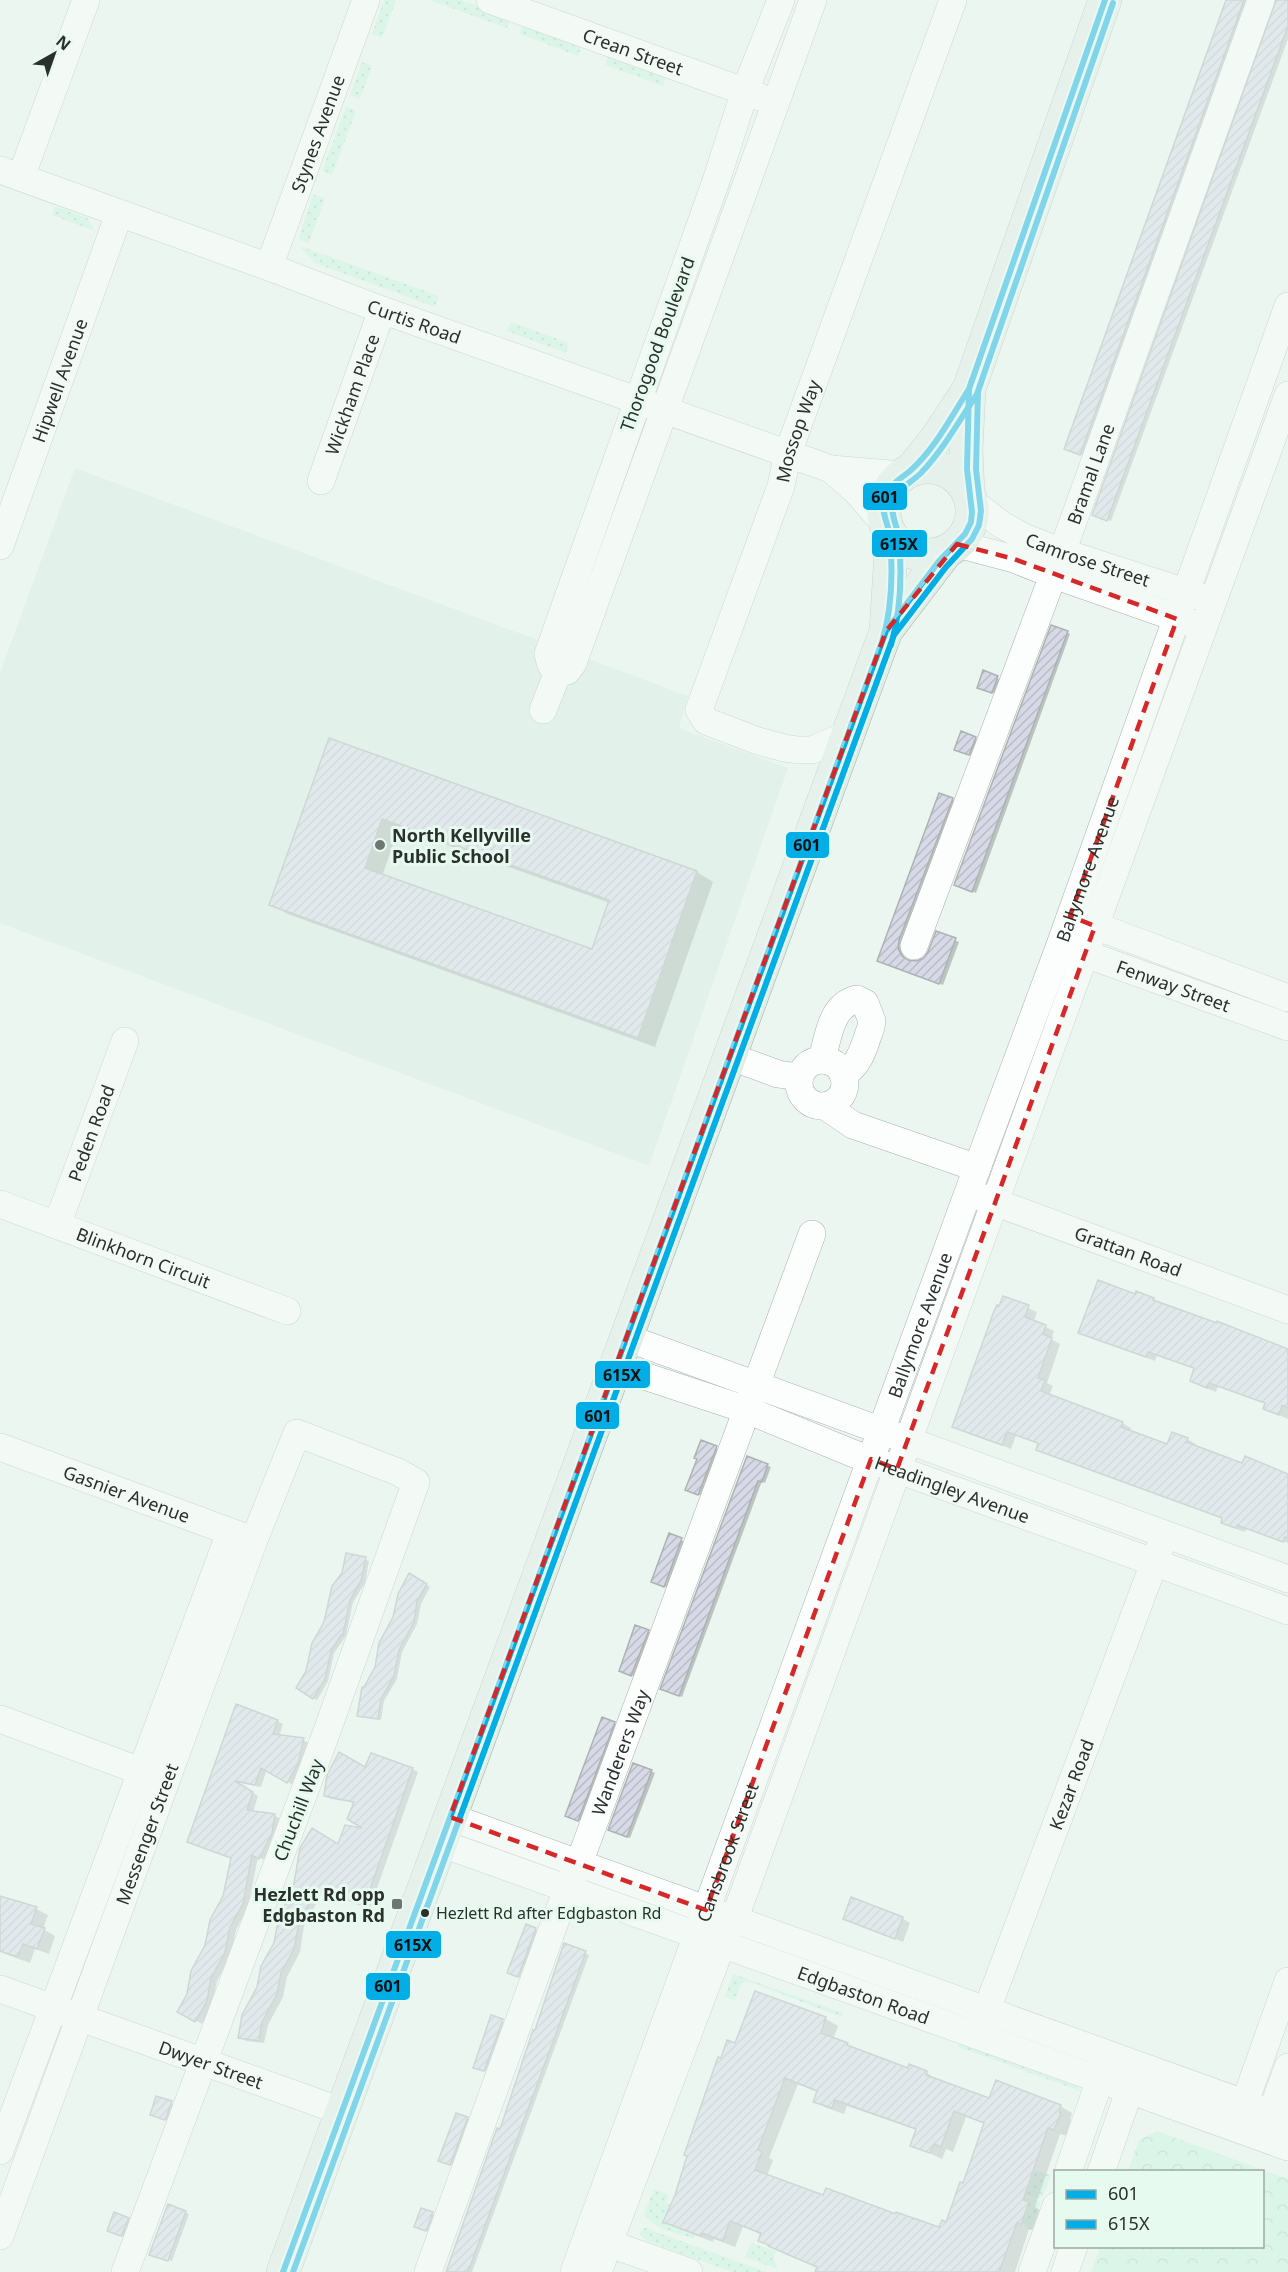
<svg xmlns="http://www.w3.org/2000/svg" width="1288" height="2272" font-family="'Noto Sans',sans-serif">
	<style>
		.built { fill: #d8eae1 }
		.grass { fill: url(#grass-dots) }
		.park { fill: url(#park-crowns) }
		.shadow { fill: #0003; fill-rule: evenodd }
		.building { fill: url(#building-hatch); stroke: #adb2b2; stroke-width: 1.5; fill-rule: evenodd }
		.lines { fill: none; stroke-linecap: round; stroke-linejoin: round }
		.minor-casing { stroke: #aab1ad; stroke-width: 28 }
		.major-casing { stroke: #9fb2a9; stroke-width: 34 }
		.minor { stroke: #fcfefd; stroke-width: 27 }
		.major { stroke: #e1ebe7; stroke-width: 33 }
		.bus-1-casing { stroke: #e7faf0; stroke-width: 10 }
		.bus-2-casing { stroke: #e7faf0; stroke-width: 10 }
		.bus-1 { stroke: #02aee5; stroke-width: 6 }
		.bus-2 { stroke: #02aee5; stroke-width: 6 }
		.marked { fill: none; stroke: #d62828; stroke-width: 4.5; stroke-dasharray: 12 8; stroke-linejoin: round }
		.poi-dot { fill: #6e7671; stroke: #e7faf0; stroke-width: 2 }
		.bus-dot { fill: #2a312d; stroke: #e7faf0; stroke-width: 2 }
		.labels { text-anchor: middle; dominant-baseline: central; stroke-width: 6; stroke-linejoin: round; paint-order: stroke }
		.bus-label { font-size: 16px; fill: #2a312d; stroke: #e7faf0; text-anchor: start }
		.street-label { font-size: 18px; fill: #2a312d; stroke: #e7faf0 }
		.poi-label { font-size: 18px; font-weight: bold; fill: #2a312d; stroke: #e7faf0; text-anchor: start }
		.line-badge { stroke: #e7faf0; stroke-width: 2 }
		.pale-badge-label { font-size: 16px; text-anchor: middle; font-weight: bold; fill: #111 }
	</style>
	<defs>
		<pattern id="grass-dots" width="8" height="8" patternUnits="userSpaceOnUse" patternTransform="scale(1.5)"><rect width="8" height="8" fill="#cbf3e0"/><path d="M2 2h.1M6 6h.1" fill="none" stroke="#aed1c0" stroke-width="1.8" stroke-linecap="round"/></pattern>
		<pattern id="park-crowns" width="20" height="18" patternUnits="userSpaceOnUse" patternTransform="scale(1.5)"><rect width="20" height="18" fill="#cbf3e0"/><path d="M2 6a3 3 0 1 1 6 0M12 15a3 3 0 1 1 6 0" fill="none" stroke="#aed1c0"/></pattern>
		<pattern id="building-hatch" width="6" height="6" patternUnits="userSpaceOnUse" patternTransform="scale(1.5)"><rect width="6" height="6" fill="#d7dae6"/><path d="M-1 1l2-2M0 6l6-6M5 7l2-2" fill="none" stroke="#b9bcc6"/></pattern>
	</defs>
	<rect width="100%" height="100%" fill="#ebf6f0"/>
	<path class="built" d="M75,468L688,696L679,728L788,768L649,1166L0,923V673Z"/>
	<path class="grass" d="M384,0H396L382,38L372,34Z
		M429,0H461L511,18L507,28Z
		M523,23L582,44L578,56L520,34Z
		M609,54L667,75L663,86L605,65Z
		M362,62L372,66L360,99L350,95Z
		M346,107L356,111L332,175L322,171Z
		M313,194L325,199L309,243L300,240L299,237Z
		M55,206L87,218L95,231L52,215Z
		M303,247L439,296L435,307L312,262L313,260L301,248Z
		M511,322L569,343L566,353L507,331Z
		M733,1974L843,2013L842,2017L747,1981L741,1984L735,2000L725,1997Z
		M959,2043L1077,2086L1083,2092L958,2047Z
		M1035,2170L1051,2175L1043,2196L1038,2199L1026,2195V2197L1041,2202L1031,2231L1023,2223L1029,2202L1018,2198L1022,2188L1027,2189Z
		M654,2189L669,2195L666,2203L670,2205L663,2222L696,2234L694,2239C677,2233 654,2230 644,2214Z
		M646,2227L650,2230L767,2272H732L647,2241L643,2238L639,2233Z
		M751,2242L775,2251L774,2256L777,2269L745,2257Z"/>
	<path class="park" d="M1157,2131L1288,2179V2272H1091L1100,2247L1262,2246V2172L1128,2171L1139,2140Z"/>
	<path class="shadow" d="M1229,0H1248L1084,456L1069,451Z
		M1278,0H1288V39L1111,521L1097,516Z
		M1067,632L1070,634L976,893L959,886Z
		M984,672L1001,680L996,694L982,689Z
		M975,738L978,740L973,756L960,751Z
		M330,740L697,872L713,882L655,1047L288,914L271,905ZM399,828L610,903L593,951L382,876Z
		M952,799L956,801L902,943V952L906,960L917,963L955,940L959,942L943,985L882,963Z
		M1136,1296L1153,1299L1286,1350L1288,1349V1419L1264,1408L1266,1404L1218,1386L1216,1392L1200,1386L1191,1381L1196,1369L1157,1355L1155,1361L1080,1332Z
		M1004,1298L1037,1312L1034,1321L1054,1331L1051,1339L1060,1344L1047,1383L1053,1386L1049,1396L1122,1423L1131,1428L1129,1432L1168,1446L1187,1439L1196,1444L1195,1447L1243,1465L1288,1475V1543L1246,1529L1245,1532L1231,1527L1222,1522L1224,1519L1046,1454L1038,1449L1040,1444L1016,1435L1011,1449L953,1426Z
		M716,1448L719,1450L702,1496L690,1492L698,1459Z
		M747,1458L771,1467L765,1483L762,1481L682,1697L665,1691Z
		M670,1535L685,1542L668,1588L657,1583Z
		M347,1555L369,1561L365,1583L353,1602L346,1636L334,1653L328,1681L317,1700L298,1687L307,1671L343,1574Z
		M410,1575L430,1587L421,1604L417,1624L402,1652L397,1679L384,1701L381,1720L362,1717L359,1715Z
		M648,1631L651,1633L635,1677L624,1673Z
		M277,1721L283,1724L279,1736L303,1740L309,1743L293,1785L267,1769L261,1787L235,1782L258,1796L253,1812L275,1816L281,1819L265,1860L258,1857L248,1907L236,1930L231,1956L217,1981L212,2005L202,2024L179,2011L188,1995L225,1897L232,1858L189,1842Z
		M614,1723L617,1725L582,1821L570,1817Z
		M366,1769H412L418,1772L370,1908L323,1891L304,1926L300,1952L287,1977L283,1997L268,2025L264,2043L246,2041L240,2037L259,1988L339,1846L369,1831L355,1803L331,1799L325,1796Z
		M651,1771L655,1773L630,1838L613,1832Z
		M0,1897L36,1909L48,1915L43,1929L55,1936L49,1954L35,1949L30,1963L0,1952Z
		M845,1918H902L910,1923L903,1942Z
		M535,1929L539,1931L522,1978L512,1975Z
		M565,1945L589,1955L472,2272H448L536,2032Z
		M755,1993L826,2019L838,2026L833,2039L860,2052L909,2070L926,2072L938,2081L990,2100L1060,2106L1072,2113L1070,2120L1072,2121L1067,2136L1060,2134L1035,2207L1040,2210L1033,2230L1029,2229L1015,2272H825L813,2264L782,2253L760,2240L762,2235L743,2227L735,2247L714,2239L713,2242L677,2228L665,2221L676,2196L722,2060L736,2045ZM798,2084L818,2092L815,2101L827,2108L844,2114L847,2106L917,2130L912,2145L942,2159L946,2149L953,2152L966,2117L986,2124L964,2185L947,2223L940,2229L824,2197L767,2176L773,2160L769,2158Z
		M502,2021L506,2023L488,2072L478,2069Z
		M171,2103L175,2105L169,2121L155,2116Z
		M467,2118L470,2120L454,2166L443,2162Z
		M169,2206L189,2214L172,2261L152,2254Z
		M432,2214L436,2216L430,2232L419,2229Z
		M128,2219L131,2221L125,2237L113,2233Z"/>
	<path class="building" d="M1226,0H1244L1080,455L1064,449Z
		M1276,0H1288V26L1107,521L1092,515Z
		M1051,625L1068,631L972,892L954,885Z
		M983,670L998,676L992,693L977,688Z
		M961,731L976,737L969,755L954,750Z
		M329,738L697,871L638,1038L269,905ZM382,819L609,900L592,949L365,868Z
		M939,793L953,798L899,940L898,948L902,956L908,960L917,961L924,958L928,952L936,931L956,938L939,984L877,961Z
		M1098,1280L1135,1294L1136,1291L1154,1298L1153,1300L1217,1323V1321L1288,1349V1408L1282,1405L1279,1415L1263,1409L1265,1403L1209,1383L1207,1388L1190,1381L1194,1368L1148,1352L1146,1357L1078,1333Z
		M1003,1296L1029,1305L1025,1317L1046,1325L1043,1334L1052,1338L1038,1378L1045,1380L1041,1391L1123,1422L1121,1427L1167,1444L1172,1432L1188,1438L1186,1442L1242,1463L1245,1456L1288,1474V1538L1285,1537L1283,1542L1237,1525L1236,1528L1221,1523L1222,1518L1036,1450L1038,1443L1007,1432L1002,1445L952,1427L994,1311L997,1305L999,1306Z
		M701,1440L717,1446L698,1495L685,1490L697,1459L694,1458Z
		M747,1456L768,1464L762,1482L758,1481L679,1696L660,1689Z
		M669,1533L682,1538L664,1587L651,1582Z
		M346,1553L366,1557L361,1581L350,1600L343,1635H341L331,1651L325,1679L313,1699L296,1688L306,1671L312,1643L324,1622L332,1586L342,1573Z
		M409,1573L427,1584L417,1601L414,1622L399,1650L394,1676L381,1699L378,1719L357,1716L362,1687H364L375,1667L379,1643L393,1617L398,1594Z
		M635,1625L649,1630L631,1676L619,1671Z
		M236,1704L278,1720L273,1734L304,1738L298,1764L287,1783L261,1768L255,1785L235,1781L253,1792L247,1810L275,1814L272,1833L259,1859L252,1855L243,1904L230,1927L225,1953L211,1978L207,2001L195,2022L177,2012L187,1994L191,1971L205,1945L210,1920L223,1896L231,1858L187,1842Z
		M602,1717L615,1722L578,1821L565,1816Z
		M339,1752L365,1767L371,1753L413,1768L364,1906L317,1889L299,1923L294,1949L281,1973L277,1994L262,2022L259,2041L238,2038L242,2015L257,1987L261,1966L274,1943L279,1916L293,1889L300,1848L312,1828L338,1844L345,1825L362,1828L347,1819L354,1802L324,1796L327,1775Z
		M633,1763L652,1770L627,1837L608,1830Z
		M0,1896L37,1907L31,1924L45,1928L37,1949L23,1944L18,1957L0,1951Z
		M851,1897L903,1917L895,1939L843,1919Z
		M526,1924L536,1928L518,1977L507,1973Z
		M564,1943L586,1951L579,1971L468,2272H446L497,2128L500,2129L533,2030H535Z
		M755,1991L826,2017L821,2033L848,2043L847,2045L908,2068L909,2064L927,2071L926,2075L989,2098L996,2080L1061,2105L1059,2112L1061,2113L1054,2130L1048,2128L1023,2200L1029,2202L1021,2224L1017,2223L999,2272H815L817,2267L768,2246L769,2245L758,2241L761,2233L730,2221L723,2241L702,2233L701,2236L663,2222L675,2195L687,2156L684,2155L718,2057L721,2058L727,2040L735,2043ZM785,2078L817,2091L813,2102L832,2108L835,2100L916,2129L910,2146L930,2153L934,2144L941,2147L954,2111L984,2123L963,2183L960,2182L946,2222L942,2220L939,2227L896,2212V2214L826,2188L823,2195L755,2170L762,2152L758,2150Z
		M491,2015L503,2019L484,2071L473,2068Z
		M156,2096L172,2101L165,2120L150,2115Z
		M456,2113L468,2117L450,2165L438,2161Z
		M168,2204L186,2211L168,2261L149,2255Z
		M421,2208L433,2212L426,2231L414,2227Z
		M114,2212L129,2218L121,2236L107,2231Z"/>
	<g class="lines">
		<g class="minor-casing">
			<g id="minor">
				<path id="s1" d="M490,0L760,97"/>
				<path d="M781,0L745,91L717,178L548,654L551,665L558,672L567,671L573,663L813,0"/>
				<path id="s2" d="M0,170L269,267L382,310L831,469L902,475"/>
				<path d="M21,177L86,0"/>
				<path id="s3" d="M269,267L366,0"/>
				<path d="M831,469L856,491L885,524"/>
				<path id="s4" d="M321,481L382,310"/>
				<path id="s5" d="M971,501L1002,525L1024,537L1062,552L1204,598"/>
				<path d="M957,544L1014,559L1054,575L1194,624"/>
				<path id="s6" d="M0,546L119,214"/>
				<path d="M543,710L558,672"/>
				<path id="s7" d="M847,735L812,750H798L784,748L758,741L706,721L699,710L781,486L788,453L953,0"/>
				<path d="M1080,920L1288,998"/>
				<path id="s8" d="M914,946L1069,533L1261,0"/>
				<path id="s9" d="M1069,948L1288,1027"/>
				<path d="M729,1056L778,1074L799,1077"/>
				<path d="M822,1060C828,1037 831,1005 857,999L865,1003L872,1021L871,1027C864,1046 861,1064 843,1075"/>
				<circle cx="822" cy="1083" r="23"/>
				<path d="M825,1106L853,1125L977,1168"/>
				<path id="s10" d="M978,1196L1288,1310"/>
				<path id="s11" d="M0,1204L287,1311"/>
				<path id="s12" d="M57,1225L125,1041"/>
				<path d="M627,1338L1288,1579"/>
				<path id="s13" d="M617,1367L747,1410L852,1453L1288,1611"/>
				<path id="s14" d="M0,1447L247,1538"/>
				<path d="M0,1719L159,1778"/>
				<path d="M450,1817L1288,2119"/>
				<path id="s15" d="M440,1843L1288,2147"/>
				<path id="s16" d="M0,1989L341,2111"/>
				<path id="s17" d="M980,2028L1160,1547"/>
				<path d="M1239,2119L1288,1981"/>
				<path d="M1266,2128L1288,2067"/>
				<path d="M0,2151L230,1533"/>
				<path d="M1068,2172L1106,2062"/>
				<path d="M1101,2172L1135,2075"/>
				<path id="s18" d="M0,2236L254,1540L297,1433L398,1472L416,1482L327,1731L125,2272"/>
				<path d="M591,2237L689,2272"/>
				<path id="s19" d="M428,2272L560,1908L585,1847L812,1234"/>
				<path id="s20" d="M574,2272L977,1168L1060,945L1288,306"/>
				<path d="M598,2272L722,1944L737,1912L1288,395"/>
				<path d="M1032,2272L1056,2206"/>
				<path d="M1065,2272L1074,2246"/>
			</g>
		</g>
		<g class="major-casing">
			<path id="major" d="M884 511a44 44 0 1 1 88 0a44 44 0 1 1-88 0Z
				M912,469L936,439L969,389L1105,0
				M968,493L966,450L969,390
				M886,631L890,568V534
				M283,2272L886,631L947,551"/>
		</g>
		<use href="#minor" class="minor"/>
		<use href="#major" class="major"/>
		<g class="bus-1-casing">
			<path id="bus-1" d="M882,642C892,609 893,571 890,537C889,525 881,514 884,501C887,486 899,480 910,471C935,449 951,417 969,389L972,380
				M283,2272L886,631L939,561L965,534L971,522L972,512L967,469L969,389L1105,0"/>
		</g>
		<g class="bus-2-casing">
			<path id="bus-2" d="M891,645C901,611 902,574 899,539C898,527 890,515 893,503C896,489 911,483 921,473C943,450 959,421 977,394L981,383
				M293,2272L894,635L946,567L972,539L979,525L981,511L976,469L978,391L1113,3"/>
		</g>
		<use href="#bus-1" class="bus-1"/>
		<use href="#bus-2" class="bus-2"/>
	</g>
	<path d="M0 0H1288V2272H0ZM957,544L1014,559L1177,619L1070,916L1095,926L995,1203L897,1469L871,1459L706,1910L450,1817L886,631Z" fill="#ebf6f0" fill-opacity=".55" fill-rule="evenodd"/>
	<path class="marked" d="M957,544L1014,559L1177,619L1070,916L1095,926L995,1203L897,1469L871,1459L706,1910L450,1817L886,631Z"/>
	<g class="poi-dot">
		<circle cx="380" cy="845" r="6"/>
		<rect x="391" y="1898" width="12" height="12" rx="3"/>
	</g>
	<circle class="bus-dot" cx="425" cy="1913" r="5"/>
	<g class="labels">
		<g class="bus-label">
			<text x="436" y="1913">Hezlett Rd after Edgbaston Rd</text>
		</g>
		<g class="street-label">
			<text stroke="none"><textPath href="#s1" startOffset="152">Crean Street</textPath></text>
			<text stroke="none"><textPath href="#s3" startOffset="142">Stynes Avenue</textPath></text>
			<text stroke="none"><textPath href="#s2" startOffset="441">Curtis Road</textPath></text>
			<text transform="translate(657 344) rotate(-70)">Thorogood Boulevard</text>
			<text stroke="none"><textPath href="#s6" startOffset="176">Hipwell Avenue</textPath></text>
			<text stroke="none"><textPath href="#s4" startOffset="92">Wickham Place</textPath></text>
			<text stroke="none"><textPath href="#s7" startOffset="458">Mossop Way</textPath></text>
			<text stroke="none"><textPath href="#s8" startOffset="504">Bramal Lane</textPath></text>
			<text stroke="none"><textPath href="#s5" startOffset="132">Camrose Street</textPath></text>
			<text stroke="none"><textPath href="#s20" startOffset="1494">Ballymore Avenue</textPath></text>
			<text stroke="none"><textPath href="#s9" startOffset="111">Fenway Street</textPath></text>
			<text stroke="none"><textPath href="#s12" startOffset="98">Peden Road</textPath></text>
			<text stroke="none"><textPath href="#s10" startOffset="160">Grattan Road</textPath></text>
			<text stroke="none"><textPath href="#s11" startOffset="153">Blinkhorn Circuit</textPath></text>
			<text stroke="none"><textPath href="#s20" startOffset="1008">Ballymore Avenue</textPath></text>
			<text stroke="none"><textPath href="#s13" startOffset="357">Headingley Avenue</textPath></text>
			<text stroke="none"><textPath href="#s14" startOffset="135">Gasnier Avenue</textPath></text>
			<text stroke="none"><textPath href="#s19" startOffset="554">Wanderers Way</textPath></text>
			<text stroke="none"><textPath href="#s17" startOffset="260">Kezar Road</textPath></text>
			<text transform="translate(298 1810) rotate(-69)">Chuchill Way</text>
			<text stroke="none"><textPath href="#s18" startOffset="428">Messenger Street</textPath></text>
			<text stroke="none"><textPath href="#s20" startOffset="447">Carisbrook Street</textPath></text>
			<text stroke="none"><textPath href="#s15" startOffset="450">Edgbaston Road</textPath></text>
			<text stroke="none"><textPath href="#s16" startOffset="224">Dwyer Street</textPath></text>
		</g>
		<g class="poi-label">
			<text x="392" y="835">North Kellyville<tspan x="392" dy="21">Public School</tspan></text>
			<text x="385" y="1894" text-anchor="end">Hezlett Rd opp<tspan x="385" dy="21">Edgbaston Rd</tspan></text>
		</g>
	</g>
	<g class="line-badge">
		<rect x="862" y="482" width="46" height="29" rx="6" fill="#02aee5"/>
		<rect x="871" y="529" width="57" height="29" rx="6" fill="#02aee5"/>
		<rect x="785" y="831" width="45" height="28" rx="6" fill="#02aee5"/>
		<rect x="594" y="1360" width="57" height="29" rx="6" fill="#02aee5"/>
		<rect x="575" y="1401" width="45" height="29" rx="6" fill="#02aee5"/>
		<rect x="385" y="1930" width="57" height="29" rx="6" fill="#02aee5"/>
		<rect x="365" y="1972" width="46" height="29" rx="6" fill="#02aee5"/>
	</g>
	<g class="pale-badge-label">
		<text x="885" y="503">601</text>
		<text x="899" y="550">615X</text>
		<text x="807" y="851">601</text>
		<text x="622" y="1381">615X</text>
		<text x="598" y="1422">601</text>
		<text x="413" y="1951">615X</text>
		<text x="388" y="1992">601</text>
	</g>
	<rect x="1054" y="2170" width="210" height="78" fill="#e7faf0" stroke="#9baaa2" stroke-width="1.5"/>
	<rect x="1066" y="2190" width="30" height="9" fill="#02aee5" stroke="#9baaa2" stroke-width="1.5"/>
	<text x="1108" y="2200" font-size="18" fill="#2a312d">601</text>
	<rect x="1066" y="2220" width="30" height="9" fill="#02aee5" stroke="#9baaa2" stroke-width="1.5"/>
	<text x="1108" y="2230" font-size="18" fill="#2a312d">615X</text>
	<g transform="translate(54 54) rotate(40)" stroke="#e7faf0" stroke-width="4.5" paint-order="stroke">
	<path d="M0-4.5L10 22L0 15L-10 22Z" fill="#2a312d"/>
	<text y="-9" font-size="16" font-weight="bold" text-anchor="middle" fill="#2a312d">N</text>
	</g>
</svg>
